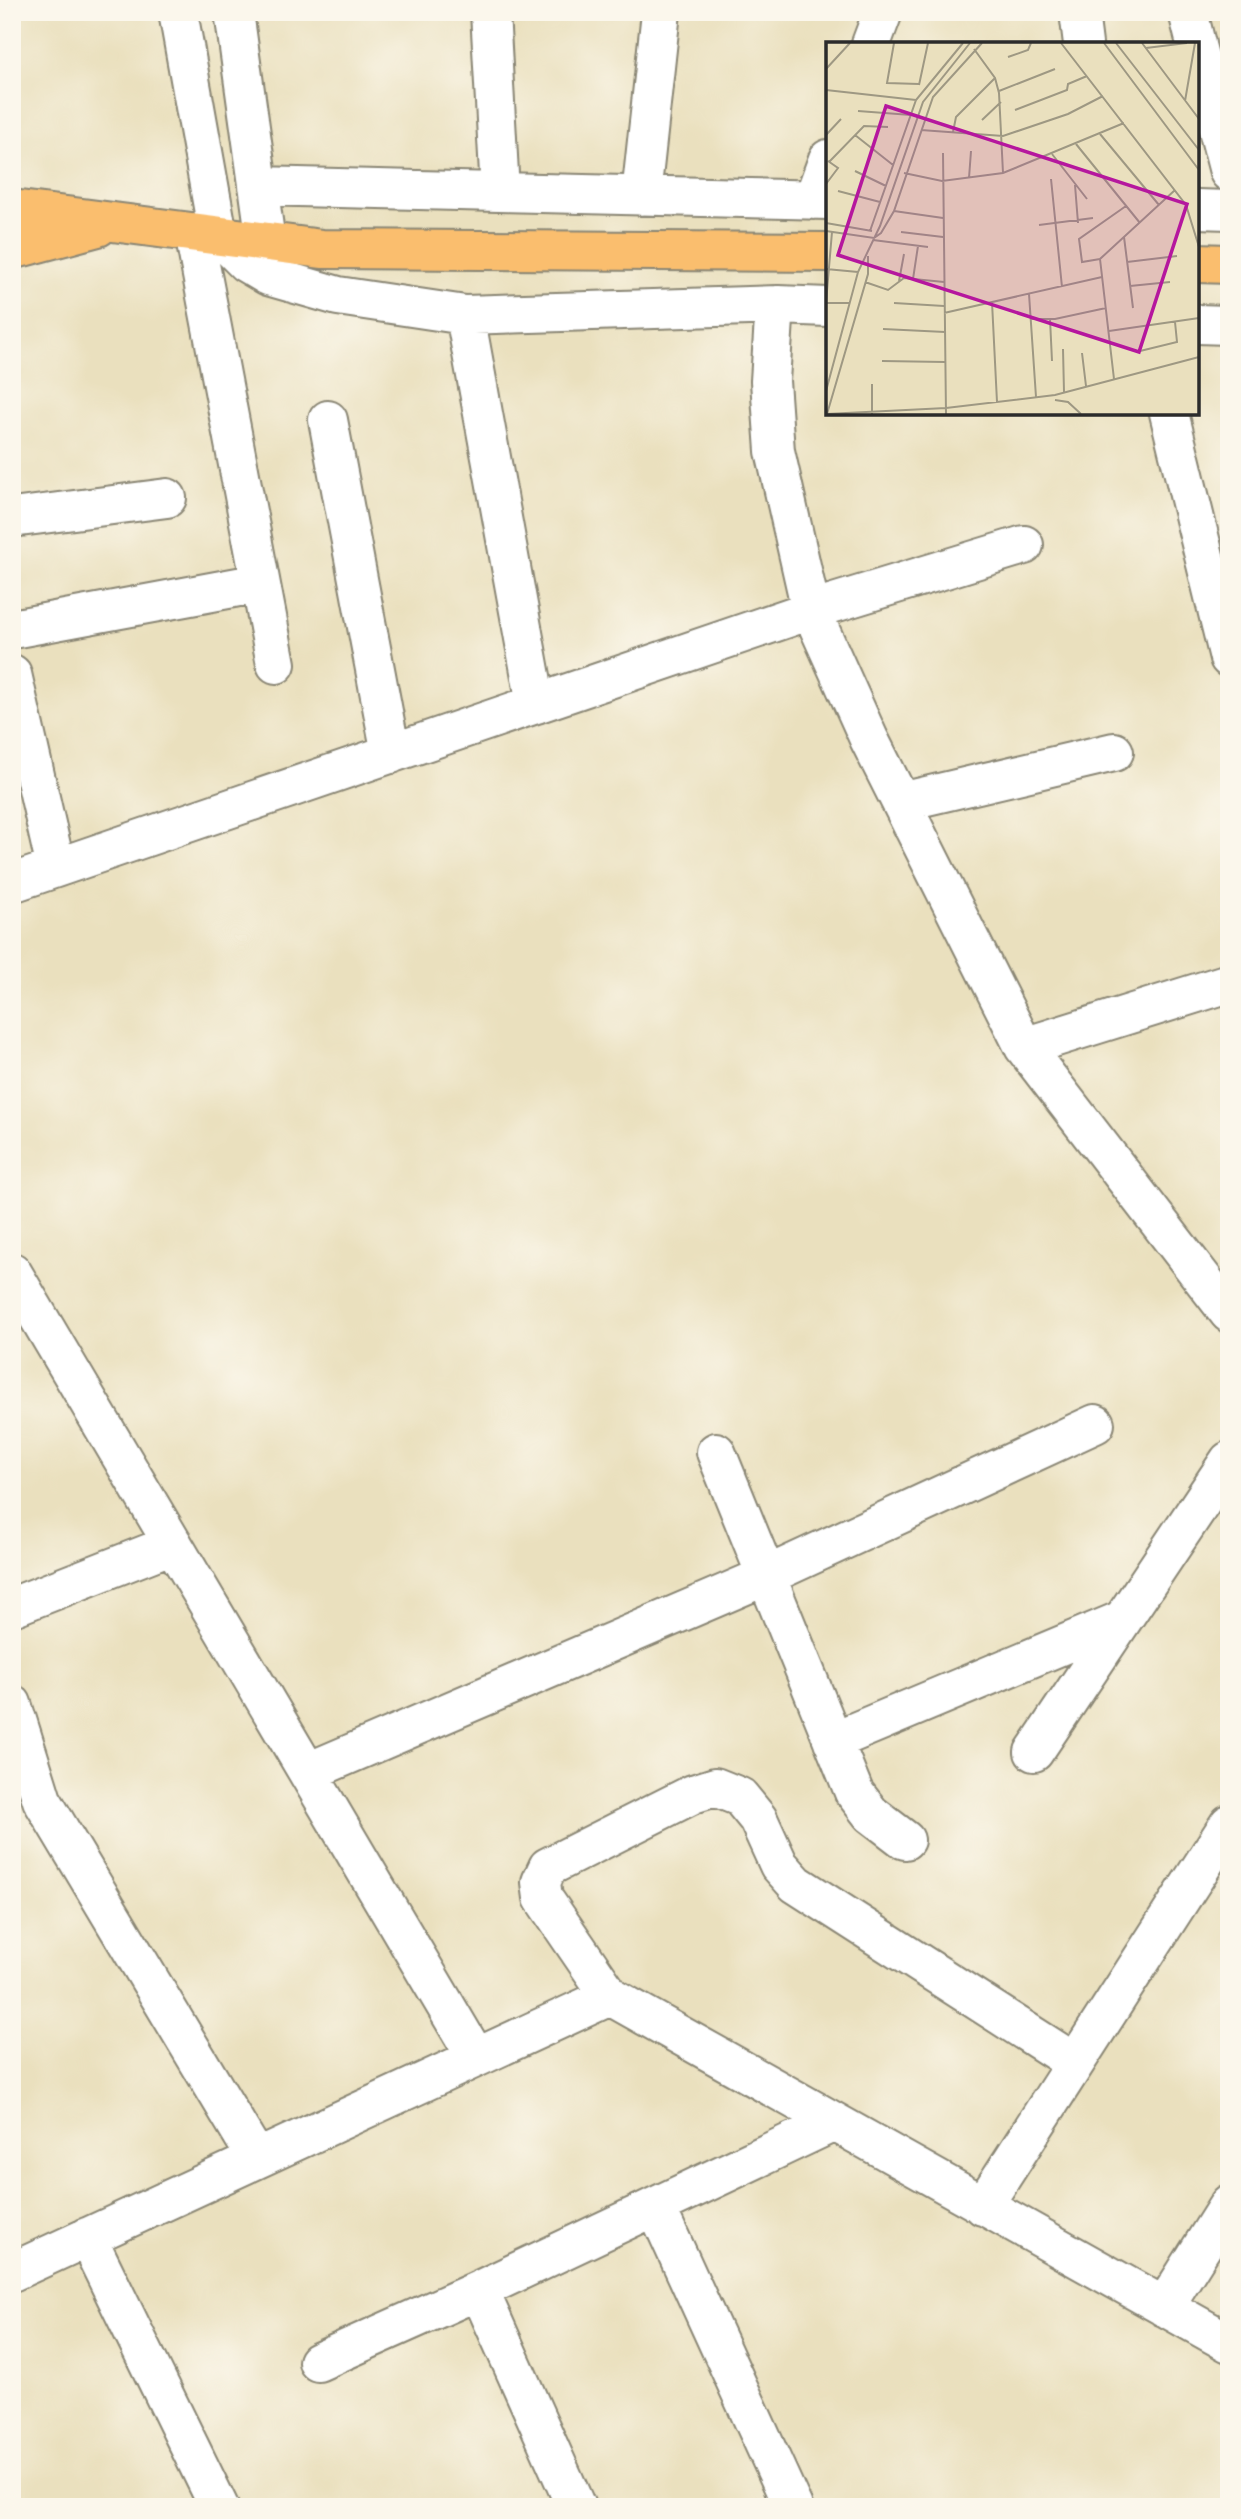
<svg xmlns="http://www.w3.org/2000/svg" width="1241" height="2519" font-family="Dekko,sans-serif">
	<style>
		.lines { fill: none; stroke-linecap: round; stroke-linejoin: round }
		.minor-casing { stroke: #8a8674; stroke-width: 42 }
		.major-casing { stroke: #8a8674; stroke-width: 42 }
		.minor { stroke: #fff; stroke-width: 38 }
		.major { stroke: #fabe6e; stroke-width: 38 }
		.inset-road { fill: none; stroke: #9e9883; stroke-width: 2 }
		.view { fill: #b5179e; fill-opacity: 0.15; stroke: #b5179e; stroke-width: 3.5 }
		.inset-edge { fill: none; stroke: #2b2b2b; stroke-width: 3.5 }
	</style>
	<rect width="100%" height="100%" fill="#fbf7ec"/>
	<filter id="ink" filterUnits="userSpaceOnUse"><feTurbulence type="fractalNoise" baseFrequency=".0143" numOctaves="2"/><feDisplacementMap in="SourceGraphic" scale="14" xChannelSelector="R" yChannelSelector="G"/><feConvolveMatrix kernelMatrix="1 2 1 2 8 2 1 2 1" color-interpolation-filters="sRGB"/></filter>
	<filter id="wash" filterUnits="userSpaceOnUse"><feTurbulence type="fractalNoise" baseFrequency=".00686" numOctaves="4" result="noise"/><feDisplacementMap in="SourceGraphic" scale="28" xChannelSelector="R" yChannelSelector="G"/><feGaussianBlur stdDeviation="1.57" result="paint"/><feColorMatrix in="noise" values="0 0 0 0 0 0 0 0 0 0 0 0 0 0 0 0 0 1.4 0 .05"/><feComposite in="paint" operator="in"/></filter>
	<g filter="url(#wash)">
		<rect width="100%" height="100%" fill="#eae0be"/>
	</g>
	<g filter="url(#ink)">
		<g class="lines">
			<g class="minor-casing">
				<path id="minor" d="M178,12L218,235L246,263L268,276L338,296L465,315L778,305L828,307
					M234,12L266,242
					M490,12L500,192
					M1079,12L1083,44
					M1188,12L1196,44
					M871,44L883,12
					M1197,49L1229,172
					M258,186L828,200
					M641,196L661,12
					M813,200L828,159
					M1197,209L1229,210
					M194,233L276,664
					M778,305L774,319L770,381L775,451L811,610L869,739L1024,1047L1229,1313
					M465,315L536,704
					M1197,324L1229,325
					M1169,413L1229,658
					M328,420L391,754
					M12,518L167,498
					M12,629L260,583
					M12,674L56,868
					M901,802L1114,752
					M12,883L811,610L1024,545
					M1024,1047L1229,983
					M12,1272L476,2057
					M716,1452L854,1792L871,1814L905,1840
					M12,1607L173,1544
					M12,1704L42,1800L257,2159
					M833,1741L1122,1620
					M1034,1752L1229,1461
					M308,1772L766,1576L1095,1424
					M610,1996L543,1898L541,1882L548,1867L693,1794L715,1787L740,1797L758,1819L779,1865L796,1884L1075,2063
					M983,2206L1229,1824
					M656,2207L793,2507
					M87,2237L219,2507
					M12,2272L610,1996L1229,2343
					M479,2290L576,2507
					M1164,2307L1229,2204
					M318,2362L479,2290L834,2122"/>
			</g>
			<g class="major-casing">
				<path id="major" d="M12,209L322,249L828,252
					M12,250L98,227
					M1197,263L1229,264"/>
			</g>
			<use href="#minor" class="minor"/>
			<use href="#major" class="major"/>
		</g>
	</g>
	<g transform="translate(826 42)">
		<rect width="373" height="373" fill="#eae0be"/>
		<path class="inset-road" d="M68,1L61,41L93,42M235,1L360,163L373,205M278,1L373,128M290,1L373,108M316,1L373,77M320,6L361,1M148,7L169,36L173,51L177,131M182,15L202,8L205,1M0,27L24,1M93,43L102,1M0,48L90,58M173,49L229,27M359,59L369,1M189,68L241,48L242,42L261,34M32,69L85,73M156,78L175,60M95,88L177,94L242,72L277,54M127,90L130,75L169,36M274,92L333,163M0,93L15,77M29,93L67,123M250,102L314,181M117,111L120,372M226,112L261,157M3,120L38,84L62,85M29,129L60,144M78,131L116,139L177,131L298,81M143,136L145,109M225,137L236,245M0,142L12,126L2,119M249,143L252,181M12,149L54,160M68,169L117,176M0,181L46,189M213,183L267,176M0,189L48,196L55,191L68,169L107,55L156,1M44,189L90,58L137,1M75,190L117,195M298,195L307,266M47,198L102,205M274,217L256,220L253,197L300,164M301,220L351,214M0,227L32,230M87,237L92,204M73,239L78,212M39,240L62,248L78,236L118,240M304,244L344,240M203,252L210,355M166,260L171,360M0,261L6,190M0,261H23M68,261L118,264M118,271L276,235M205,277H229L280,266M224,277L226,319M57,287L119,290M283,289L373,276M237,307L238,350M310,310L351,300L349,280M256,311L260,344M56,319L119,320M288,337L274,217L349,148M0,349L32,230L54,184L97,60L144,1M229,358L242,360L255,372M0,372L120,366L229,353L373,315M1,372L42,232V214M46,372V342"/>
		<path class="view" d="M60,64L361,162L313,310L12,213Z"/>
		<rect width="373" height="373" class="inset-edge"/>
	</g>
	<rect width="1241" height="2519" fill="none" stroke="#fbf7ec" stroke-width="42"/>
</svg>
